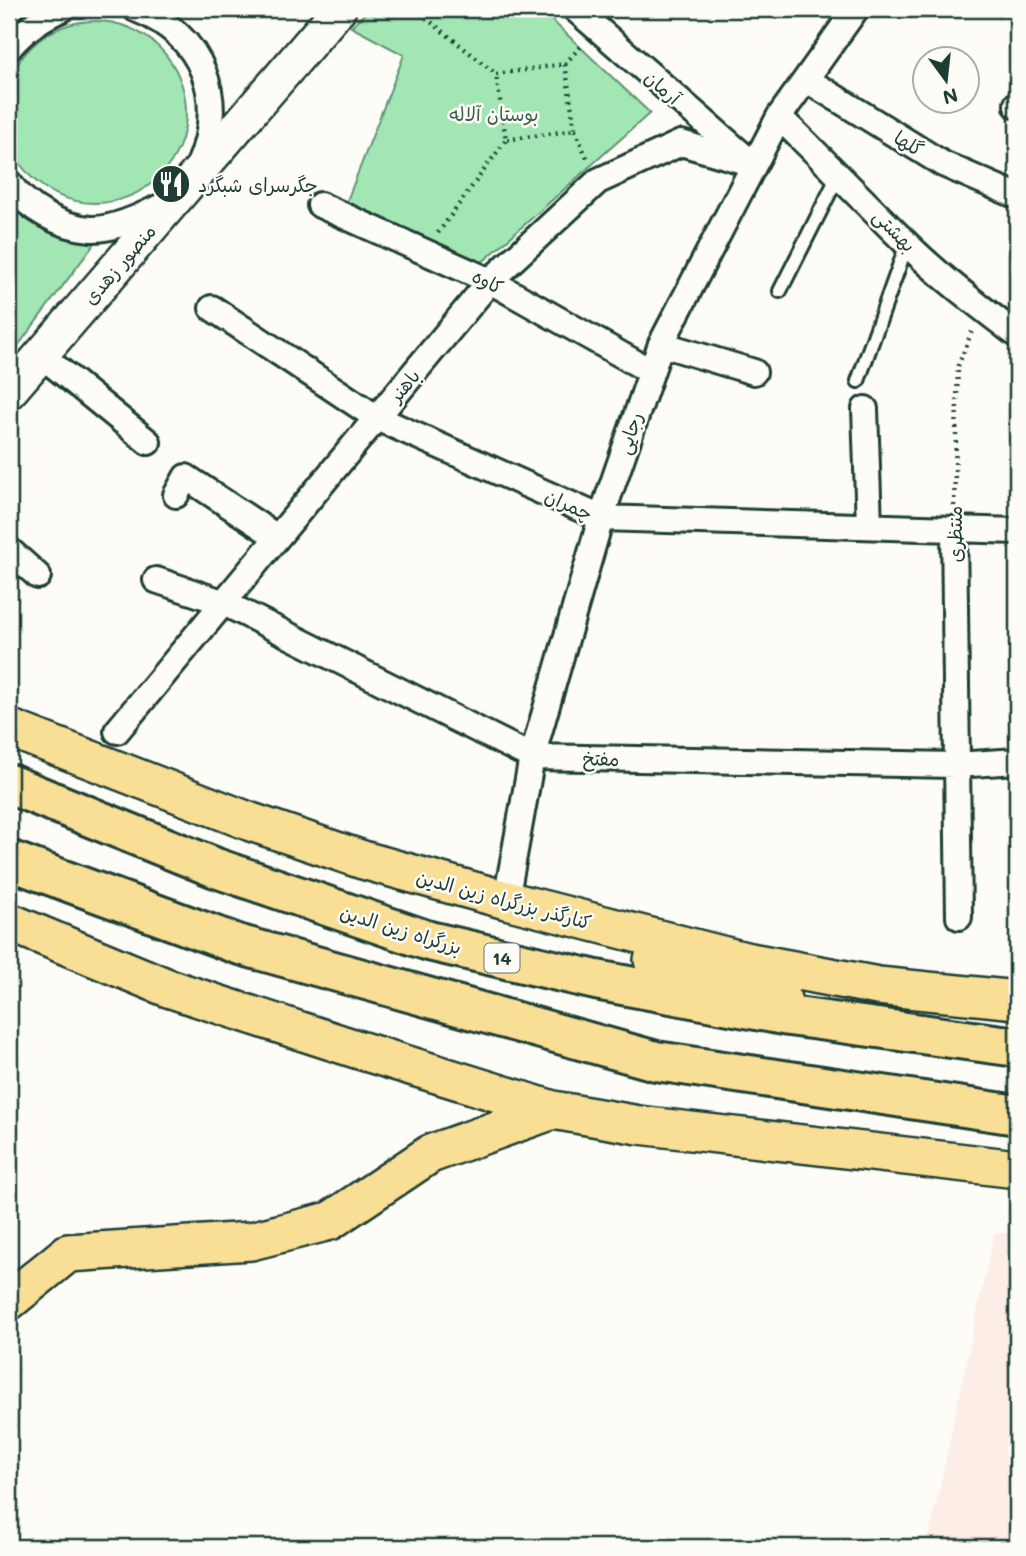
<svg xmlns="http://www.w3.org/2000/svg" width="1026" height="1556" font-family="Mali,'Playpen Sans Arabic',sans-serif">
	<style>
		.built { fill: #fcede6 }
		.green { fill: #a1e6b3; stroke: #609274; stroke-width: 2 }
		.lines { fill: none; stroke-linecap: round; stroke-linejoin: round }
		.lane-casing { stroke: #1f3d34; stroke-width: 18 }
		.street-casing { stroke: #1f3d34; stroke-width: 30 }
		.secondary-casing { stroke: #1f3d34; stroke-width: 38 }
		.primary-casing { stroke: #1f3d34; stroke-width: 42 }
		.highway-casing { stroke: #1f3d34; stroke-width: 44 }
		.path { stroke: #1f3d34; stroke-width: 4.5; stroke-dasharray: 2 5; stroke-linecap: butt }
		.lane { stroke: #fdfcf7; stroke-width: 12 }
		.street { stroke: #fdfcf7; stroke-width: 24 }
		.secondary { stroke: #fdfcf7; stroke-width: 33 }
		.primary { stroke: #f9df96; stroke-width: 37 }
		.highway { stroke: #f9df96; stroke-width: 38 }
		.labels { text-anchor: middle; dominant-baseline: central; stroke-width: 5; stroke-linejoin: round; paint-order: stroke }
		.shield { fill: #fdfcf7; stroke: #62766e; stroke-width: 2 }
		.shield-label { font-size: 18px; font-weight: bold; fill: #1f3d34 }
		.street-label { font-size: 19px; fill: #1f3d34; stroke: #fdfcf7 }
		.park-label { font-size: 19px; fill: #395f4d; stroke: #fdfcf7 }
		.poi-label { font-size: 19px; fill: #1f3d34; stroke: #fdfcf7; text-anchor: start }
	</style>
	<rect width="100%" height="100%" fill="#fdfcf7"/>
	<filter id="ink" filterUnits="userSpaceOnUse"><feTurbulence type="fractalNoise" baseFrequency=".0143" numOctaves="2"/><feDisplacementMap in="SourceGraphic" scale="14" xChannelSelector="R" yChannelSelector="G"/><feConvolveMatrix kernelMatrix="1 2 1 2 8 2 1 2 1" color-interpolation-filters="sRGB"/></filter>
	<g filter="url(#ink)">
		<path class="built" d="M994,1233H1017V1547H927Z"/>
		<path class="green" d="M369,9H540L650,113L478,266L345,206L404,55L351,27Z
			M4 112a91 91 0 1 1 182 0a91 91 0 1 1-182 0Z
			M18,210L98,239L11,355Z"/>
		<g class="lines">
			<g class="lane-casing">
				<path id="lane" d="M780,291L839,174
					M858,381L907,244"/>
			</g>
			<g class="street-casing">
				<path id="street" d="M136,9C204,36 227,98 199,165
					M575,9L747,159
					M9,48C24,30 40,18 62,9
					M807,80L943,164L1017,196
					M1017,106V104
					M779,117C822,158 863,201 905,242C939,276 979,306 1017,335
					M9,183C27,208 60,227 91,229C115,230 147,214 168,203
					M320,205L490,281L650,371
					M212,308L377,418L601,518L1017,531
					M661,344L754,372
					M41,355L148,442
					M865,409L869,526
					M176,495L186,477L277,537
					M954,529L959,917
					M9,550L38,576
					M156,580L222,602L532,757L956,765L1017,761
					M117,731L490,281L598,181L681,143L753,164
					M506,900L532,757L601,518L661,344L779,117L856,9"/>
			</g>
			<g class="secondary-casing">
				<path id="secondary" d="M9,392L339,9"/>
			</g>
			<g class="primary-casing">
				<path id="primary" d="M9,728L251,822L363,860L506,900L745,961L878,986L1017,1000
					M9,922L168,988L356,1049L553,1110L639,1125L1017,1169
					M653,960L713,981L782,999
					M9,1301L68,1253L251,1241L330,1221L430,1154L553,1110"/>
			</g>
			<g class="highway-casing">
				<path id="highway" d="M9,784L216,868L429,941L596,980L789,1016L1017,1047
					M9,860L237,944L656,1061L1017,1115"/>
			</g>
			<path class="path" d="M415,9L496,74
				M565,64L581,46
				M575,130L587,158
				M438,233L506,140L496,74L565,64L575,130L506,140
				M954,506L958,366L972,331"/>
			<use href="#lane" class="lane"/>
			<use href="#street" class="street"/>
			<use href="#secondary" class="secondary"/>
			<use href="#primary" class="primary"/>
			<use href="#highway" class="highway"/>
		</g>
	</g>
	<defs>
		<g id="restaurant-disc" transform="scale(2.0125)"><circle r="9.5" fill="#1f3d34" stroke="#fdfcf7"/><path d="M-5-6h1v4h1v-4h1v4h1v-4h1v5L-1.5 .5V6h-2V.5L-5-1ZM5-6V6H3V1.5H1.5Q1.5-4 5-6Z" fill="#fff"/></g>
	</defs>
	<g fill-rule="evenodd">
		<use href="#restaurant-disc" x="171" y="184"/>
	</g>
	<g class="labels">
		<rect class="shield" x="484.5" y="943.5" width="35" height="29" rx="5"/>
		<g class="shield-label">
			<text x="502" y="958">14</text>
		</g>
		<g class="street-label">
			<text transform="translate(663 87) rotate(41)">آرمان</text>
			<text transform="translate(909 143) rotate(32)">گلها</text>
			<text transform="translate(895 230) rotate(45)">بهشتی</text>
			<text transform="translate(119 264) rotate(-49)">منصور زهدی</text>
			<text transform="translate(488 281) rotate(27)">کاوه</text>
			<text transform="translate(404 385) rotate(-50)">باهنر</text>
			<text transform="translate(629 433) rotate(-72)">رجایی</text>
			<text transform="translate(569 504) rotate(24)">چمران</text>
			<text transform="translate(954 534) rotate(-90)">منتظری</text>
			<text transform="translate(601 758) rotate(1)">مفتخ</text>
			<text transform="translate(504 899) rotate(15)">کنارگذر بزرگراه زین الدین</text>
			<text transform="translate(401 929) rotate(17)">بزرگراه زین الدین</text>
		</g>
		<g class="park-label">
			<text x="494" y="113">بوستان آلاله</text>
		</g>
		<g class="poi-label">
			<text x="198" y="184">جگرسرای شبگرد</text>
		</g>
	</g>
	<rect width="1026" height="1556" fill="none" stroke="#fdfcf7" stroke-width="35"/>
	<rect x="18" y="18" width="991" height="1521" fill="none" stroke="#1f3d34" stroke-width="2.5" filter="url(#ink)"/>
	<g transform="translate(946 80) rotate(165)"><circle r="33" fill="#fdfcf7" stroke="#a4b0a9" stroke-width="2"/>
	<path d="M0-5L12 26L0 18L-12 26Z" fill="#1f3d34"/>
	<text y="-10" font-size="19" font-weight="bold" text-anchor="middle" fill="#1f3d34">N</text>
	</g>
</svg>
